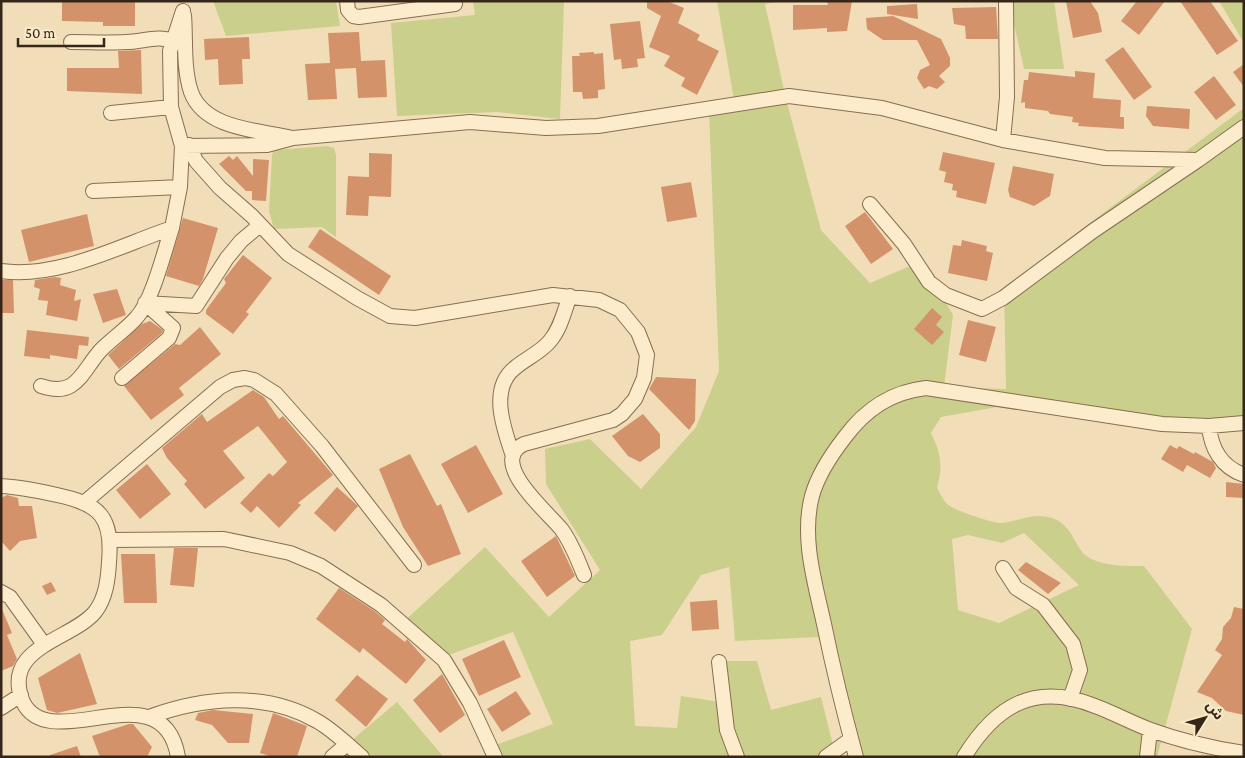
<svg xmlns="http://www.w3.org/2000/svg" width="1245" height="758" font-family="'Crimson Pro','Noto Sans Arabic',serif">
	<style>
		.green { fill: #cacf8c; fill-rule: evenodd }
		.building { fill: #d3926a }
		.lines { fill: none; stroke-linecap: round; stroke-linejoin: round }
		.minor-casing { stroke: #886d52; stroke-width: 16 }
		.minor { stroke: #fceccb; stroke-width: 14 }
	</style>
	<rect width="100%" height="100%" fill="#f1deb8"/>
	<path class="green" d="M213,1H336L340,26L226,36Z
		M473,1H564L560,119L497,112L397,116L391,23L475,15Z
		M717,1H782L765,4L786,99L821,230L870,283L922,261L953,315L944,387L1006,389L1004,287L1244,108V423L1137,427L997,407L941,417L931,433C941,453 943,467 937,488C940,493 943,500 947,504C953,510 992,523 1001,523C1018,522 1036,510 1057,520C1073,529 1076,547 1085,555C1101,567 1126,566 1144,566L1192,629L1157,757H852L818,637L735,641L729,567L701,575L662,635L630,641L635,726L677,728L681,696L720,702L719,661H757L771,710L821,697L836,757H497L493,746L553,724L513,632L440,658L401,624L485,547L549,617L600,570L546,484L545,449L590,439L641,489L696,427L719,371L709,110L734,100ZM1024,533L1079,585L999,623L958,610L952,539L968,535L1002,543Z
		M1009,1H1054L1064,69H1024Z
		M1219,1H1244V43Z
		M327,146L334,148L336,155V237L322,227L274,229L269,211L272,155L274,150Z
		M397,702L442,755L440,757H332Z"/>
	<path class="building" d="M62,1H135V26H103V22L62,21Z
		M647,1H667L684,8L678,23L700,35L697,40L719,51L697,95L681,86L685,78L664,66L670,56L649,47L661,16L647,8Z
		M827,1H852L847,31L827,32V28L793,30V5H828Z
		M1066,1H1090L1098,13L1102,32L1073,38Z
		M1137,1H1165L1139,35L1121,21Z
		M1180,1H1210L1238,41L1217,55Z
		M917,4L918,19L887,14V6Z
		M996,7L998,39H966L965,26L954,24L952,8Z
		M893,16L941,39L950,58V66L939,76L945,82L937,89L929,86L924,89L917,78L920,70L930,65L917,40H883L867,29L866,18Z
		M640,21L645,58L637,59L638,67L622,69L621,59L614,60L610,24Z
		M359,32L361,61L385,60L387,97L358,98L356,68L335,69L337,99L308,100L305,64L330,63L328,33Z
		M249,37L250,59H242L243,84L219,85L218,59L205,60L204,39Z
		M1123,47L1152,87L1134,100L1105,60Z
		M141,50L142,94L67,91V68H119L118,51Z
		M594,52V54L603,53L605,89L598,90V98L583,99L582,92H573L572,56H580L579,53Z
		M1244,64V87L1233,72Z
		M1075,71L1095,73L1093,98L1121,100L1120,117H1124V129L1078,126L1079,123L1072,122L1073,117L1050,114L1048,111L1025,108V102L1021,103L1024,80H1028L1029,72L1075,77Z
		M1214,76L1236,105L1216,120L1194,92Z
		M1147,106L1190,109L1189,129L1153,126L1146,116Z
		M943,152L995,163L986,204L956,197L957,191L952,190L953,184L944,182L946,172L939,170Z
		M369,153L392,154L391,197L369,196L368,216L346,215L348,176L369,177Z
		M229,156L233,160L237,156L253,176V159L269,160L266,201L252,200V191H246L219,164Z
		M1013,166L1054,174L1050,196L1034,206L1010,197L1008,190Z
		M691,182L697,217L667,222L661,187Z
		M865,212L893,249L871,264L845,226Z
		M87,214L94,246L29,262L21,230Z
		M183,218L218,228L203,279L199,286L166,276Z
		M320,229L391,276L379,295L308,247Z
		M962,240L987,246L986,251L993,253L987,281L948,273L953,245L961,246Z
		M243,255L272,278L246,312L249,314L233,334L206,314V310L226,283L224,279Z
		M55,277L61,278L60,285L76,290L74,301L81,299L77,321L46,315L48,301L38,300L40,289L34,287L35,280Z
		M1,280H13L14,313H1Z
		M117,289L126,315L103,323L93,294Z
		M932,308L942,317L936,325L944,332L932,345L914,329Z
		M968,320L996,327L986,362L959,355Z
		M150,321L163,330L162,333L119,369L108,355L142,324Z
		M200,327L221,354L179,388L184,395L151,420L124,386L175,344L180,345Z
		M27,330L89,337L88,346L79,345L77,359L50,355V359L24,356Z
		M656,377L696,379L695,421L689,430L649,389Z
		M253,390L264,397L279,419L283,416L333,475L298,503L301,505L279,528L257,506L251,513L240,503L269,473L273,476L287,462L258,426L223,451L245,478L205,509L184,484L187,481L167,458L162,448L202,414L207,422Z
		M643,414L660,434V448L640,462L628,456L612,436Z
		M476,445L503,494L468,513L441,464Z
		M1170,445L1177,449L1179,446L1194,454L1195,452L1213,462L1216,468L1210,478L1187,465L1183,472L1161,459Z
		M410,454L437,506L441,504L461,554L428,566L403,527L379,469Z
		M147,464L171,494L140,519L116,490Z
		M1226,482L1244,484V498L1226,497Z
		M337,487L358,506L335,532L314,513Z
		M7,495L18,498L19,506H32L37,538L20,541L10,551L1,541V498Z
		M556,536L575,576L547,597L521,561Z
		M174,548H198L194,587L170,585Z
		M121,554H155L157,603H124Z
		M1026,562L1061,583L1048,594L1018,570Z
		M51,582L56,591L47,595L42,586Z
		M339,588L376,612L385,620L382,624L405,642L407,639L426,660L406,684L363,648L360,653L316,619Z
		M717,600L719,629L692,631L690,602Z
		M1,607L12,633L7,635L17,659L13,666L1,671Z
		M1234,607L1244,609V715L1226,711L1212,698L1197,692L1222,655L1215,650L1222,639L1223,627L1231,618Z
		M504,640L521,677L479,696L462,659Z
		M80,653L97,704L57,713L47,710L38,678Z
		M442,674L465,715L440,733L413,700Z
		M357,675L388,699L366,727L335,700Z
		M516,691L531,714L502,732L487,709Z
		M213,710L253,714L249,743H228L212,725L195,720L198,713Z
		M273,713L307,726L297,757H273L260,753Z
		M129,724H133L152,747L147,757H100L92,736Z
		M77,746L81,757H50V755Z"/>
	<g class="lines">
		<g class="minor-casing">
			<path id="minor" d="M347,1L348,10L353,16L359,17L455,4
				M184,15C186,39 183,68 191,92C205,130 260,130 292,138
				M71,42C89,42 108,43 126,42C142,42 158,35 172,41
				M111,113L171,107
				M1003,140L1007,97L1006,1
				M189,145L196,161L220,188L252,216L288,254L357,298L390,316L415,318L553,295L599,300L620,310L638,332L647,355L644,378L635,399L622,414L613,420L524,444C486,462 551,515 562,530C572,544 578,560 584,575
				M182,146L267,145L293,138L470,122L546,128L598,126L789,96L882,108L1003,140L1105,158L1198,160L1244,127
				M93,191L180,187
				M870,204L904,244L929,282L946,295L982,309L1003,298L1093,231L1198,160
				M1,271C58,279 119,246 172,228L180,187L182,146L171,107L170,51L183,11
				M145,303L196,306L227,258L241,241L260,225
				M122,378L169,338L173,328L145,303
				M41,386C76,398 81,373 100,351C111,339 126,330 137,317C153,299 164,252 172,228
				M1209,426C1211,448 1221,467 1244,475
				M513,456C504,429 488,388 516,367C527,358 541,352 550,341C561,328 564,311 570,296
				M1,486C20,487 39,491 57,495C100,504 113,517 109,562C108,579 106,598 95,612C72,640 0,647 23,702C50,758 163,667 178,757
				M85,502L220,387L233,380L245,378L254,380L276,394L322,446L414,565
				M111,540L224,539L290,553L321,566L381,605L444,660L470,703L495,757
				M1003,568L1016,588L1043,605L1073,644L1080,670L1070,699
				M1,592L10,597L43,643
				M719,662L727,730L737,757
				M1,708L21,695
				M149,717C203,697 265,691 317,721C333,730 347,744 362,757
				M332,757L347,744
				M826,757L851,739
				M856,757C844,713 833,668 824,624C815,583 801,538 812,496C818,474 831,455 845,437C866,409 891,392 926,388L1162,424L1209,426L1244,423
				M964,757C996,705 1035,682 1095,706C1114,713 1132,723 1151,730C1181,741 1212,748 1244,753
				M1147,757L1150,730"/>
		</g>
		<use href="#minor" class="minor"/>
	</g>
	<rect width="1245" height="758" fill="none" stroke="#352619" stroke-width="5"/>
	<g transform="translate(1205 718) rotate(53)" stroke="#f8e9c8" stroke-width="4" paint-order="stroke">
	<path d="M0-4L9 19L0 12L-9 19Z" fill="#352619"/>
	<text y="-8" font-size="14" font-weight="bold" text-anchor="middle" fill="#352619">ش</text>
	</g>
	<path d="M18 38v8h86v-8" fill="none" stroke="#352619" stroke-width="2.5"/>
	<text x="25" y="38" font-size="15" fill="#352619" stroke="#f8e9c8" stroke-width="4" paint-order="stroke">50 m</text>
</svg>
